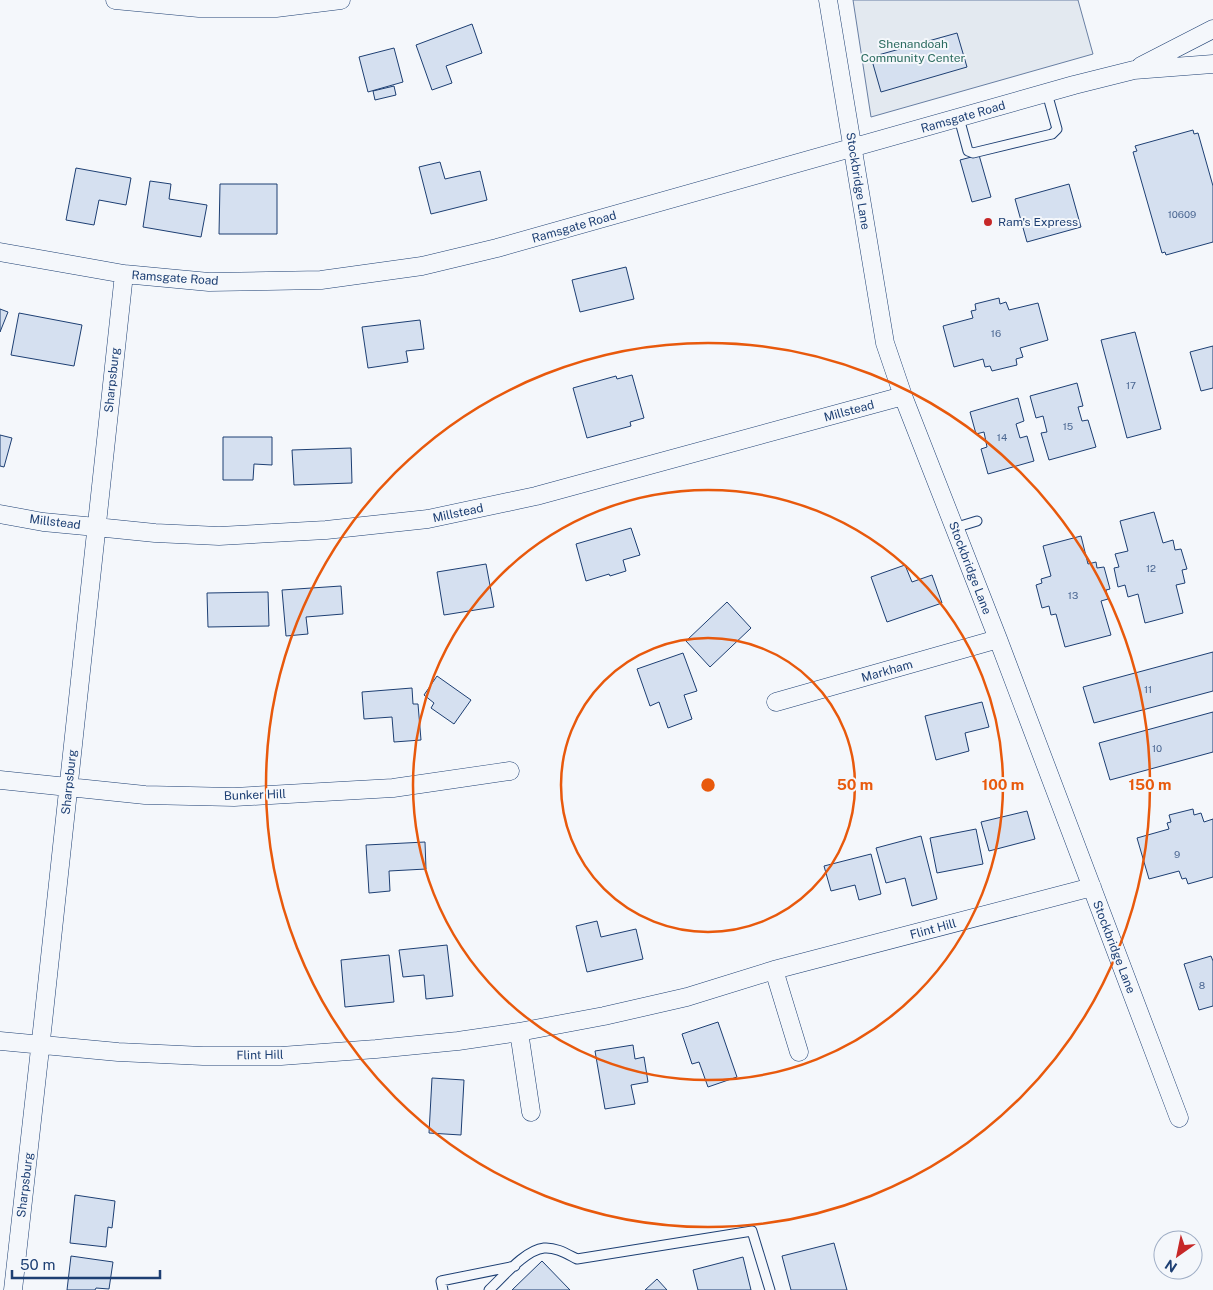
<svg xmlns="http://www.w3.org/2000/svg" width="1213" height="1290" font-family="'Public Sans',sans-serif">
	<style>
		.green { fill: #e3e9f0; stroke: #687fa3 }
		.building { fill: #d5e0f0; stroke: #1d3f73 }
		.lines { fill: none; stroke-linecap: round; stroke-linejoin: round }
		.service-casing { stroke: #1d3f73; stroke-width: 11 }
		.minor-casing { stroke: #1d3f73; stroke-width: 19 }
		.service { stroke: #f4f7fb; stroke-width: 9 }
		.minor { stroke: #f4f7fb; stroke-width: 18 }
		.ring { fill: none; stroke: #e8590c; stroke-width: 2.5 }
		.poi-dot { fill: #c62828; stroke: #f4f7fb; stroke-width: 2 }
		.labels { text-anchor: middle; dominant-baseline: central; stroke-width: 4; stroke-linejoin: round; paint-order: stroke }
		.number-label { font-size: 10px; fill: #4b6792 }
		.park-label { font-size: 12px; fill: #2c6c60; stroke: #f4f7fb }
		.street-label { font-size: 12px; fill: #1d3f73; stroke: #f4f7fb }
		.poi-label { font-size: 12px; fill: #1d3f73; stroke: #f4f7fb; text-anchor: start }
		.centre { fill: #e8590c; stroke: #f4f7fb; stroke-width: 2.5 }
		.ring-label { font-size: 15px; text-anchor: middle; font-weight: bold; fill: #e8590c; stroke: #f4f7fb; stroke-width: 4; stroke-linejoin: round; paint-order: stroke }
	</style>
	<rect width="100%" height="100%" fill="#f4f7fb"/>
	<path class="green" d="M853,0H1078L1093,54L871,117Z"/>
	<path class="building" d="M472,24L482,53L446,66L452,83L432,90L416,45Z
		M957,33L967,67L881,92L871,57Z
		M394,48L403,82L368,92L359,57Z
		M394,86L396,95L375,100L373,91Z
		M1193,130L1194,134L1198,133L1213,186V242L1166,255L1165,252L1162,253L1133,152L1137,151L1135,146Z
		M979,155L991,197L972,202L960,160Z
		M440,162L445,179L480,171L487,200L431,214L419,167Z
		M76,168L131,178L126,205L99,200L94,225L66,220Z
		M150,181L171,184L169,199L207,205L201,237L143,227Z
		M220,184H277V234H219Z
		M1069,184L1081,227L1027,242L1015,199Z
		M626,267L634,299L580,312L572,280Z
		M999,298L1000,304L1006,302L1009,310L1038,303L1048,340L1020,348L1023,357L1016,359L1017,365L992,371L990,366L985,367L983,359L954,367L943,326L973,318L971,311L976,310L975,304Z
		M0,309L8,312L0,332Z
		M19,313L82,325L74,366L11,355Z
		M420,320L424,349L406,351L408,362L368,368L362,327Z
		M1135,332L1161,429L1127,438L1101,340Z
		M1213,346V388L1201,391L1190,352Z
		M632,375L644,418L630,422L631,426L587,438L573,388L616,376L617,379Z
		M1077,383L1083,406L1078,407L1082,421L1088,420L1096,447L1049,460L1041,433L1047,432L1043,416L1036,418L1030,396Z
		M1018,398L1024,421L1016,424L1020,438L1027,436L1034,461L988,474L981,449L987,447L984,432L976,434L970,412Z
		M0,435L12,438L4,467L0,466Z
		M223,437H272V465L254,464L253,480H223Z
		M351,448L352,483L294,485L292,450Z
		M1154,512L1163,543L1173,540L1175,550L1181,549L1187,569L1182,570L1185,583L1176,585L1183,613L1145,623L1138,594L1128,597L1125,585L1118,587L1114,568L1119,567L1115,554L1128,551L1120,521Z
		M631,528L640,555L623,560L626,571L610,576L609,574L586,581L576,544Z
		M1081,536L1088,564L1096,562L1097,568L1104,567L1110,589L1106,590L1108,599L1101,601L1111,635L1065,647L1056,614L1051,615L1049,606L1042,608L1036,585L1042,583L1041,579L1051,576L1043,546Z
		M486,564L494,607L444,615L437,572Z
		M905,565L912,582L932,575L942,603L887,622L871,577Z
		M341,586L343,614L306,617L308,634L286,636L282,590Z
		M268,592L269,626L208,627L207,593Z
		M727,602L751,628L710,667L686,641Z
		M1213,652V691L1094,723L1083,687Z
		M683,653L697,691L684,695L692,719L668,728L659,702L650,706L637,669Z
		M437,676L471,700L454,724L431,708L434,703L424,695Z
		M412,688L413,704H418L421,740L394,742L392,717L364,719L362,692Z
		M982,702L989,727L965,733L969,751L936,760L925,716Z
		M1213,712V752L1110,780L1099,743Z
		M1193,809L1194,815L1201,813L1204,822L1213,819V877L1188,884L1186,878L1182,879L1179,871L1149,879L1137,838L1169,829L1167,823L1171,822L1169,815Z
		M1027,811L1035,839L989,851L981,822Z
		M976,829L983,864L937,873L930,838Z
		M921,836L937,899L912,906L905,878L886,883L876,848Z
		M425,842L426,869L389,871L390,891L369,893L366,845Z
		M871,854L881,894L859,900L855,885L831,891L824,866Z
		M597,921L601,937L636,929L643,959L587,972L576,926Z
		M447,945L453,996L426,999L424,975L403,977L399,950Z
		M389,955L394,1002L345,1007L341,960Z
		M1211,956L1213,961V1006L1199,1010L1184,964Z
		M718,1022L737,1077L708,1087L699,1062L692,1064L682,1034Z
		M633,1045L635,1059L644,1057L648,1082L631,1085L635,1104L605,1109L595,1051Z
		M432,1078L464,1080L461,1135L429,1133Z
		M75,1195L115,1201L112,1228L108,1227L106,1247L70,1243Z
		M834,1243L847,1290H791L782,1256Z
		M71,1256L113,1262L109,1289L96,1288L95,1290H67Z
		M743,1257L751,1290H698L693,1270Z
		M542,1261L570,1290H512Z
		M657,1279L667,1290H645Z"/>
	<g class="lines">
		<g class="service-casing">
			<path id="service" d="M959,118L968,151L973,153L1052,134L1057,129L1047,93
				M954,528L977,521
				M443,1290L441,1281L515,1266
				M489,1290C503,1277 525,1250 544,1248C556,1247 567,1254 577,1259L752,1231L770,1290"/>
		</g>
		<g class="minor-casing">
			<path id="minor" d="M115,0L199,8H276L341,0
				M828,0L885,343L903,396L998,639L1179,1118
				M1141,66L1213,29
				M0,252L124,274L209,282L321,280L422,266L497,248L1074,85L1134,70L1213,64
				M0,514L43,522L96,527L155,533L219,536L326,530L428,519L536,496L903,396
				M776,702L998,639
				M0,780L145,795L234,797L393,788L510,771
				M774,970L799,1052
				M519,1032L531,1112
				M0,1041L118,1052L203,1056H281L376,1049L458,1041L519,1032L604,1016L687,997L774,970L1092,887
				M13,1290L43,1022L124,274"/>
		</g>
		<use href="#service" class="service"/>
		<use href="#minor" class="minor"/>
	</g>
	<g class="ring">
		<circle cx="708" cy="785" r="147"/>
		<circle cx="708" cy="785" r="295"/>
		<circle cx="708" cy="785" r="442"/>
	</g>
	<circle class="poi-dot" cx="988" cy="222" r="5"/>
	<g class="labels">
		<g class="number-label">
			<text x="1182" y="214">10609</text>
			<text x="996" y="333">16</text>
			<text x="1131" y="385">17</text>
			<text x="1068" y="426">15</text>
			<text x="1002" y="437">14</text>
			<text x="1151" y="568">12</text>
			<text x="1073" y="595">13</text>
			<text x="1148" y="689">11</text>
			<text x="1157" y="748">10</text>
			<text x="1177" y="854">9</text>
			<text x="1202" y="985">8</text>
		</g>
		<g class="park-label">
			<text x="913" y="44">Shenandoah<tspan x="913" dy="14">Community Center</tspan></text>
		</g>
		<g class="street-label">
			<text transform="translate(963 117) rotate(-16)">Ramsgate Road</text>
			<text transform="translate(858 181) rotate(81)">Stockbridge Lane</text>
			<text transform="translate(574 227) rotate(-16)">Ramsgate Road</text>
			<text transform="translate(175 278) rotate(4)">Ramsgate Road</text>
			<text transform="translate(112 380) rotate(-84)">Sharpsburg</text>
			<text transform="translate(849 411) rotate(-15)">Millstead</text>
			<text transform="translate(458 513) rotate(-12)">Millstead</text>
			<text transform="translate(55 522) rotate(7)">Millstead</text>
			<text transform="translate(970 568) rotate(69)">Stockbridge Lane</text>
			<text transform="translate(887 671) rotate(-16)">Markham</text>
			<text transform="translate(69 782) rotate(-84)">Sharpsburg</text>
			<text transform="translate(255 795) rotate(-2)">Bunker Hill</text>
			<text transform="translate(933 929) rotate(-15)">Flint Hill</text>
			<text transform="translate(1114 947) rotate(69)">Stockbridge Lane</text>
			<text transform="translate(260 1055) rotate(-1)">Flint Hill</text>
			<text transform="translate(25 1185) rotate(-83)">Sharpsburg</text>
		</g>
		<g class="poi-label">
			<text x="998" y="222">Ram's Express</text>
		</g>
	</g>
	<circle cx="708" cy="785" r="8" class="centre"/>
	<g class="ring-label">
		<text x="855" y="790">50 m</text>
		<text x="1003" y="790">100 m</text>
		<text x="1150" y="790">150 m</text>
	</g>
	<g transform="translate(1178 1255) rotate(213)"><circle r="24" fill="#f4f7fb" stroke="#9eadc5"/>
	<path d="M0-4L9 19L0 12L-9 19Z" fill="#c62828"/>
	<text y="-8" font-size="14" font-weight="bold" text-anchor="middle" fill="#1d3f73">N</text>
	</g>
	<path d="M12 1270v8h148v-8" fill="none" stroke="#1d3f73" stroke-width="2.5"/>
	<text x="20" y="1270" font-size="15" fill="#1d3f73" stroke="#f4f7fb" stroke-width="4" paint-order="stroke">50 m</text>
</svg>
